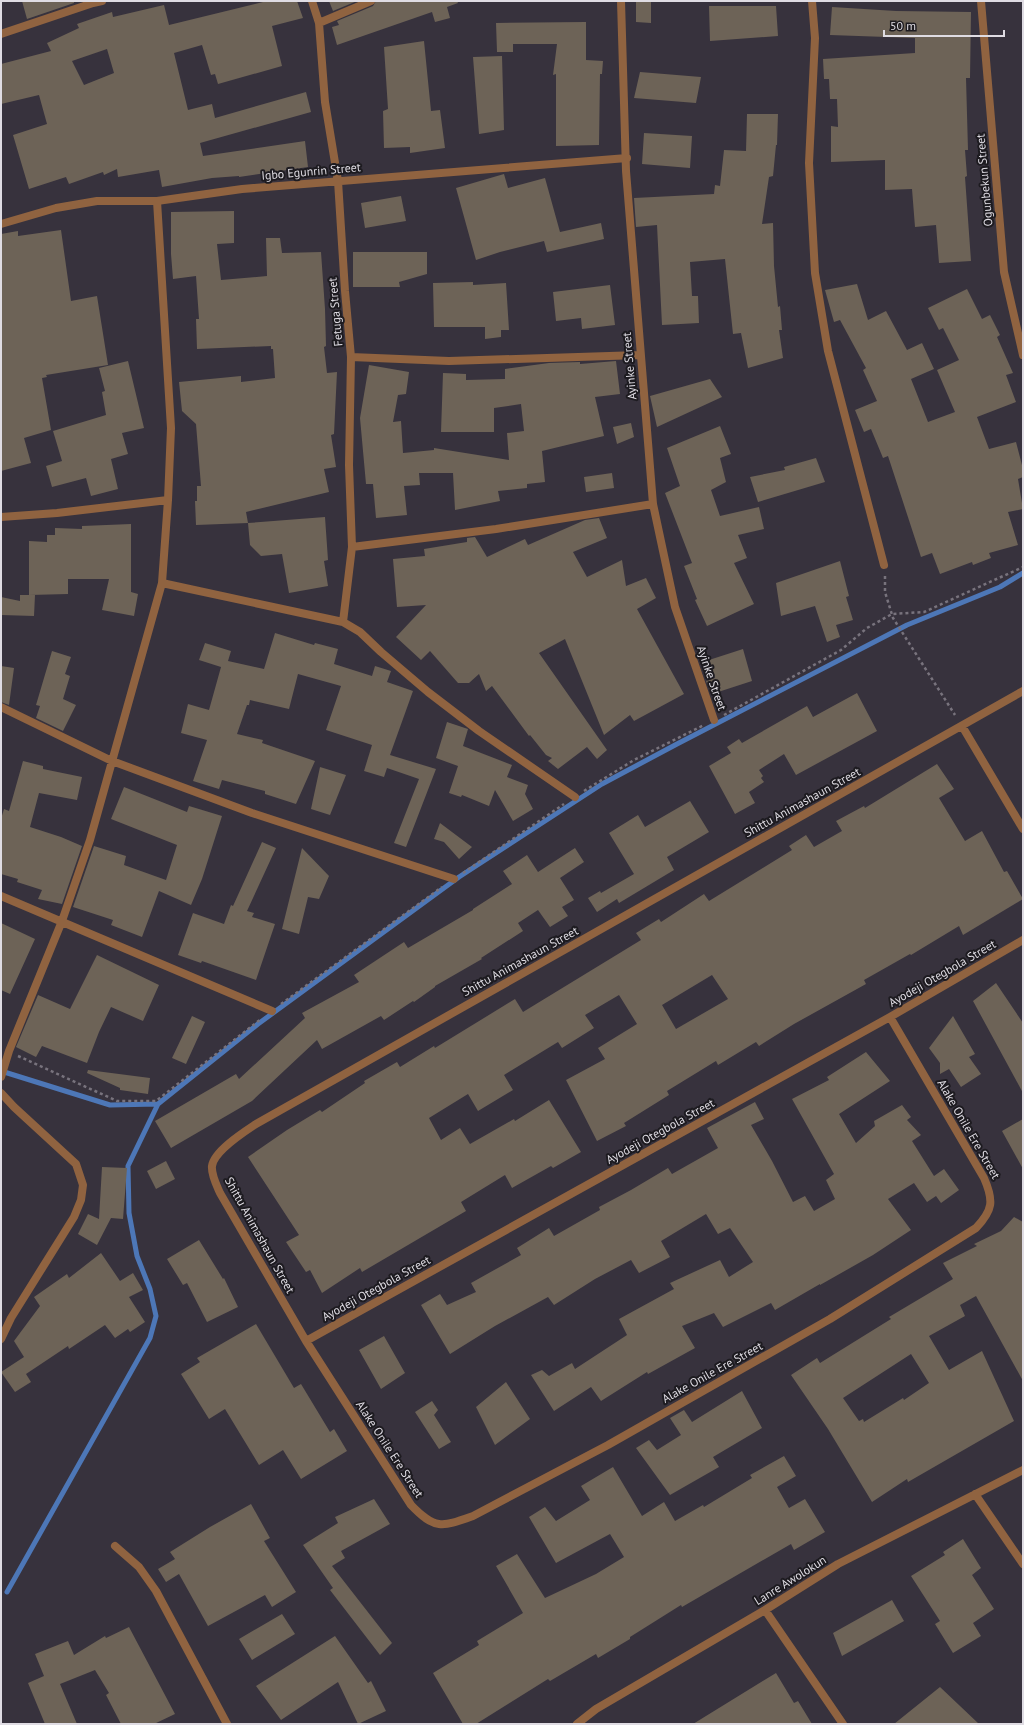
<svg xmlns="http://www.w3.org/2000/svg" width="1024" height="1725" font-family="'PT Sans',sans-serif">
	<style>
		.lines { fill: none; stroke-linecap: round; stroke-linejoin: round }
		.stream { stroke: #4d77b7; stroke-width: 5 }
		.building { fill: #6d6357; fill-rule: evenodd }
		.path { stroke: #78737d; stroke-width: 2.5; stroke-dasharray: 3 3; stroke-linecap: butt }
		.street { stroke: #906340; stroke-width: 8 }
		.labels { text-anchor: middle; dominant-baseline: central; stroke-width: 4; stroke-linejoin: round; paint-order: stroke }
		.street-label { font-size: 12px; fill: #dfdce3; stroke: #1d1b20 }
	</style>
	<rect width="100%" height="100%" fill="#37323d"/>
	<g class="lines">
		<path class="stream" d="M1,1071L110,1105L158,1104
			M7,1592L150,1338L156,1316L150,1289L137,1256L129,1213L128,1166L158,1104L258,1024L459,877L602,784L677,744L907,625L1000,587L1023,573"/>
	</g>
	<path class="building" d="M22,1H74V3L27,19Z
		M267,1H297L303,18L272,26L282,66L218,84L215,74L211,75L202,45L174,53L188,110L212,104L215,118L306,92L311,112L200,143L203,156L305,141L308,167L239,177V176L212,178L162,187L159,170L118,177L117,169L104,175L103,172L69,184L66,177L29,189L13,135L47,124L39,95L1,104V64L51,51L47,43L79,28L77,24L112,12L113,17L164,5L169,25ZM107,49L114,73L84,85L72,61Z
		M329,1H357L333,11Z
		M376,1H457L458,3L447,7L450,18L435,22L432,12L337,45L332,27L339,25L337,21L373,6Z
		M636,1H651V23L636,22Z
		M709,6H776L778,36L710,41Z
		M832,7L896,11L971,12L970,78H966L968,150H965L967,176L965,177L971,261L939,263L936,225L915,227L912,189L885,190V160L831,162V126L838,127L837,99H830L829,79H824L823,59L915,53V38L830,35Z
		M586,22V60L603,61L602,74H600L599,145L556,146V74L553,75L557,44H513V52H497L496,23Z
		M424,41L431,111L440,110L445,148L410,153V147L384,148L383,111L388,109L384,47Z
		M502,56L504,130L479,134L473,57Z
		M640,72L701,77L696,103L634,98Z
		M747,114H778L777,145H776L773,176L769,177L762,224L773,223L774,266L778,307L780,306L782,330H779L783,358L748,368L741,333L733,334L725,259L690,262L692,296H698L699,323L662,325L657,225L636,227L634,198L714,194L715,185L720,186L724,150L746,151Z
		M644,133L692,136L690,168L642,164Z
		M504,174L508,188L545,178L560,232L601,223L604,239L547,252L544,241L500,252L476,260L456,188Z
		M401,196L406,221L365,228L361,203Z
		M234,211V243L217,244L221,280L267,276L266,238H280L282,253L321,252L325,309L326,346L324,347L327,373L337,372L334,434L331,435L336,467L324,469L329,492L246,512L248,523L196,525L195,501H197V486H201L196,424L182,411L179,382L241,376V382L275,378L273,349H271V346L197,349L196,319H199L196,276L173,279L171,254V212Z
		M61,230L71,301L97,296L108,365L46,375L47,377L42,378L51,430L24,438L31,463L1,471V234L18,231V236Z
		M353,252H427V274L399,282L400,287H353Z
		M473,282V285L506,283L509,330H501V337L485,339V327H434L433,283Z
		M857,284L868,320L886,311L907,350L922,343L934,369L911,379L928,422L955,412L937,370L959,360L943,328L939,330L928,308L967,289L982,319L990,315L1000,335L997,337L1013,373L1006,375L1016,402L977,417L989,449L1016,442L1023,469V477L1018,479L1023,509L1008,512L1018,545L989,553L991,558L973,565L972,562L940,574L932,553L921,557L888,456L883,458L871,429L864,432L855,410L877,401L863,370L866,368L840,320L834,322L825,290Z
		M610,285L615,325L582,329L581,318L556,321L553,292Z
		M128,361L144,428L122,433L128,454L111,459L118,489L91,496L86,478L52,487L46,466L62,461L53,431L106,415L102,392L105,391L99,368Z
		M616,361L620,394L595,397L604,436L542,451L545,482L527,484V488L498,491L500,501L455,510L453,473H419L420,485L404,486L407,515L376,518L373,484H366L360,418L369,365L409,372L406,394L398,395L393,422L401,421L403,453L434,450V448L509,460L507,433L524,431L521,404L494,408V432H441L443,373L466,374V380L505,379V369L549,363L580,362V364Z
		M710,379L722,397L657,427L650,396Z
		M631,423L634,437L617,444L613,427Z
		M720,426L731,454L720,458L726,482L711,490L720,516L759,507L764,529L738,535L747,558L734,563L754,604L707,626L695,600L697,599L684,566L692,563L665,493L680,486L667,448Z
		M816,458L825,482L758,502L750,477L785,470L784,467Z
		M612,473L614,488L586,492L584,477Z
		M325,517L328,560L324,561L328,586L289,593L282,554L261,556L250,545L248,523Z
		M599,518L607,538L573,552L587,577L622,560L626,586L646,578L656,598L637,609L684,694L634,721L630,715L604,735L565,639L539,653L607,750L597,759L587,747L558,769L548,761L552,758L546,755L530,735L529,736L492,686L486,691L479,674L469,683H458L430,651L421,660L396,637L426,605L397,607L393,559L425,556L424,549L467,542V538L475,537L487,557L525,539L528,545L585,520Z
		M131,524V592L138,594L134,616L102,610L109,579H68V594L29,595V541L47,542V535H55V528L82,529V526Z
		M840,561L849,596L846,597L853,620L836,625L840,637L827,642L815,606L781,616L776,583Z
		M20,595H35L34,616L1,615V597L20,601Z
		M275,633L314,645L315,643L338,649L334,664L372,676L375,666L391,671L387,682L413,691L390,755L436,769L406,847L394,843L419,779L387,768L384,777L364,771L372,745L326,730L341,686L298,674L289,709L250,700L249,705H247L237,734L263,740L262,743L315,761L296,804L265,794V791L222,780L219,789L193,781L207,740L181,733L188,704L209,710L221,667L199,660L205,643L231,651L228,661L264,669Z
		M743,649L752,681L712,694L706,681L715,678L709,660Z
		M52,651L71,657L65,674L70,676L63,699L76,705L63,731L36,718L40,706L36,705Z
		M1,666L14,668L9,705L1,702Z
		M857,693L877,731L796,775L784,754L759,770L763,776L761,778L764,782L749,792L755,803L735,814L709,766L731,753L727,747L739,739L742,743L807,706L813,717Z
		M447,722L468,729L463,746L512,765L507,777L528,785L525,794L533,809L513,821L495,790L489,806L462,795L461,797L449,793L458,766L436,758Z
		M23,761L43,766V769L82,777L77,800L39,793L30,827L61,837L82,846L62,904L38,899L42,890L17,882L18,879L1,874V819L4,809L9,811Z
		M937,764L954,789L939,798L965,841L982,831L1004,872L1007,871L1023,899L963,935L959,926L911,955L910,954L864,980L866,984L794,1024L759,1046L756,1042L718,1065L716,1061L667,1091L669,1095L624,1123L626,1126L597,1141L566,1080L605,1059L598,1048L637,1024L619,995L585,1015L594,1028L562,1048L558,1042L504,1075L513,1090L478,1111L468,1094L429,1118L441,1140L460,1128L470,1144L514,1119L515,1121L549,1100L581,1152L553,1168L551,1166L512,1188L505,1175L461,1202L466,1211L362,1272L360,1268L322,1293L310,1270L306,1272L286,1242L299,1235L248,1157L287,1130L320,1110L322,1112L365,1083L364,1081L397,1062L400,1067L434,1046L435,1048L515,999L523,1012L641,940L636,933L659,919L661,922L704,894L709,901L792,850L789,846L806,835L814,847L842,831L836,821L864,806L865,808ZM712,975L728,999L676,1029L662,1005Z
		M320,767L346,775L330,815L311,809Z
		M124,787L187,812L189,806L222,816L202,879L191,905L159,891L142,937L111,925L113,920L73,907L94,846L126,856L124,865L166,880L177,845L111,819Z
		M690,801L709,832L667,857L674,870L619,903L617,899L597,912L588,898L600,891L601,893L634,874L609,833L638,815L645,827Z
		M440,823L472,847L459,859L444,842L434,839Z
		M262,842L276,848L247,911L254,913L252,917L275,924L256,980L202,961L201,963L178,955L193,913L224,924L231,905L233,906Z
		M302,848L329,876L319,899L308,897L299,934L282,929Z
		M575,848L584,862L560,878L574,900L562,907L568,916L550,927L538,910L518,923L523,931L481,958L482,959L435,986V987L414,1002L413,1001L384,1020L381,1016L322,1049L317,1040L252,1101L171,1148L155,1121L236,1074L239,1079L305,1018L302,1013L359,982L354,975L404,942L408,948L473,910V909L512,884L503,871L527,855L538,872Z
		M1,923L35,939L10,994L1,990Z
		M97,955L159,985L143,1021L111,1007L99,1032L87,1063L42,1046L36,1057L16,1047L38,995L70,1009Z
		M996,983L1023,1023V1093L973,1001Z
		M192,1016L205,1022L186,1064L172,1058Z
		M953,1016L975,1054L969,1057L981,1074L961,1087L949,1069L940,1074V1063L929,1048Z
		M866,1052L890,1081L839,1114L856,1143L875,1126L874,1121L902,1105L911,1117L907,1120L921,1135L912,1141L934,1176L944,1169L959,1190L941,1203L936,1196L927,1202L914,1183L888,1199L911,1230L873,1255L820,1285V1284L775,1310L771,1303L723,1327L714,1313L682,1326L695,1348L648,1374L647,1372L601,1401L591,1387L554,1411L531,1375L542,1370L549,1376L572,1363L575,1369L627,1335L619,1319L674,1289L670,1283L720,1260L729,1277L753,1262L730,1228L718,1234L706,1214L661,1241L670,1257L639,1273L631,1260L595,1279L554,1305L548,1297L495,1326L450,1354L421,1305L440,1294L447,1305L476,1292L471,1283L521,1255L517,1248L549,1228L554,1236L600,1210L599,1207L631,1190L668,1168L672,1174L718,1148L707,1128L755,1102L764,1119L751,1125L772,1161L793,1202L805,1196L814,1211L835,1199L826,1180L834,1174L792,1099L829,1080L827,1077Z
		M88,1070L150,1078L148,1094L120,1090V1088L87,1073Z
		M1023,1119V1169L1002,1131Z
		M166,1161L175,1179L156,1189L147,1171Z
		M102,1167L127,1168L123,1219L111,1218L97,1245L78,1234L88,1214L99,1219Z
		M1014,1217L1023,1222V1381L976,1296L960,1305L965,1316L929,1336L949,1370L982,1351L1014,1421L908,1482L907,1479L872,1502L828,1429L791,1375L817,1358L820,1363L891,1319L889,1317L953,1279L943,1263L977,1246L974,1244L1001,1231ZM911,1354L929,1383L904,1400L903,1398L864,1422L863,1419L859,1421L843,1398Z
		M199,1240L223,1279L224,1278L238,1307L207,1322L187,1283L183,1285L167,1259Z
		M101,1253L120,1281L133,1273L143,1290L129,1297L145,1322L130,1332L128,1329L115,1338L105,1325L69,1349L68,1346L26,1374L31,1382L15,1392L1,1372L24,1357L14,1341L40,1306L34,1297L67,1274L69,1278Z
		M256,1324L294,1388L301,1384L330,1432L334,1429L347,1451L301,1479L283,1450L259,1465L225,1409L209,1419L181,1374L200,1362L197,1358Z
		M384,1336L405,1373L381,1389L359,1350Z
		M506,1382L530,1419L495,1445L476,1407Z
		M742,1391L762,1428L713,1457L719,1467L670,1495L636,1448L649,1440L657,1450L681,1435L670,1418L684,1410L692,1422Z
		M432,1401L438,1410L434,1415L451,1442L439,1449L415,1412Z
		M784,1456L796,1476L777,1487L789,1508L805,1499L825,1532L794,1550L791,1544L682,1607L681,1605L630,1637V1639L598,1658L596,1654L550,1681L548,1679L476,1724H463L433,1673L479,1645L477,1641L523,1613L496,1566L517,1554L545,1598L596,1574L624,1557L610,1534L556,1563L529,1517L545,1507L556,1521L590,1500L581,1486L613,1467L642,1516L664,1502L675,1521L703,1505L704,1507L752,1478L750,1475Z
		M374,1499L390,1524L341,1551L345,1558L332,1566L392,1643L380,1655L330,1590L333,1588L303,1545L338,1523L335,1517Z
		M251,1504L270,1538L264,1541L296,1592L272,1607L265,1595L208,1626L179,1574L166,1582L158,1569L175,1559L170,1552L210,1527Z
		M963,1539L981,1568L972,1575L994,1609L973,1623L981,1636L953,1653L935,1624L940,1621L911,1576L945,1555L943,1552Z
		M892,1600L904,1621L842,1656L833,1633Z
		M282,1614L295,1634L252,1660L239,1639Z
		M129,1627L175,1714L154,1724H121L106,1695L109,1693L95,1670L60,1684L77,1724H45L28,1683L44,1676L35,1654L68,1641L74,1655L105,1636L106,1638Z
		M335,1636L368,1683L371,1681L386,1711L358,1724L338,1682L281,1720L256,1686Z
		M776,1673L794,1703L798,1701L812,1724H693Z
		M940,1687L979,1724H894Z"/>
	<g class="lines">
		<path class="path" d="M885,576V592L893,618L955,715
			M724,715L841,650L867,628L892,614L924,612L1023,567
			M584,791L634,760L704,725
			M463,873L564,804
			M281,1004L442,887
			M18,1056L117,1101H156L261,1019"/>
		<path class="street" d="M312,1L319,23L325,102L338,181L345,291L351,357L349,465L352,547L343,622
			M621,1L626,171L653,504L675,607L714,720
			M812,1L815,38L809,163L815,273L828,351L884,565
			M981,1L1004,272L1023,355
			M319,23L371,1
			M1,34L93,3L102,1
			M1,224L56,208L97,201H157L242,189L627,158
			M351,357L449,361L640,355
			M1,517L57,513L168,500
			M352,547L496,529L653,504
			M162,583L343,622L360,632L381,652L428,692L479,731L575,797
			M1,707L112,761L252,813L454,879
			M962,726L1023,829
			M1,896L272,1011
			M890,1017L984,1178C994,1201 993,1210 976,1228L830,1319L608,1445L473,1516C442,1527 435,1530 411,1505L306,1341L220,1193C217,1186 211,1175 212,1166C214,1151 244,1132 256,1124L1023,691
			M1,1077L9,1051L62,921L90,840L162,583L168,500L171,428L157,201
			M1,1093L14,1107L76,1164L83,1185L81,1200L74,1217L11,1318L1,1339
			M306,1341L890,1017L1023,940
			M975,1494L1023,1564
			M115,1546L139,1567L156,1591L227,1724
			M765,1610L843,1724
			M577,1724L596,1709L765,1610L838,1564L1023,1470"/>
	</g>
	<g class="labels">
		<g class="street-label">
			<text transform="translate(311 171) rotate(-5)">Igbo Egunrin Street</text>
			<text transform="translate(984 180) rotate(-95)">Ogunbekun Street</text>
			<text transform="translate(335 312) rotate(-95)">Fetuga Street</text>
			<text transform="translate(629 366) rotate(-95)">Ayinke Street</text>
			<text transform="translate(712 678) rotate(71)">Ayinke Street</text>
			<text transform="translate(802 802) rotate(-29)">Shittu Animashaun Street</text>
			<text transform="translate(520 961) rotate(-29)">Shittu Animashaun Street</text>
			<text transform="translate(942 973) rotate(-30)">Ayodeji Otegbola Street</text>
			<text transform="translate(969 1129) rotate(60)">Alake Onile Ere Street</text>
			<text transform="translate(660 1131) rotate(-29)">Ayodeji Otegbola Street</text>
			<text transform="translate(260 1235) rotate(61)">Shittu Animashaun Street</text>
			<text transform="translate(376 1288) rotate(-29)">Ayodeji Otegbola Street</text>
			<text transform="translate(712 1372) rotate(-29)">Alake Onile Ere Street</text>
			<text transform="translate(390 1449) rotate(57)">Alake Onile Ere Street</text>
			<text transform="translate(790 1580) rotate(-32)">Lanre Awolokun</text>
		</g>
	</g>
	<rect width="1024" height="1725" fill="none" stroke="#dfdce3" stroke-width="4"/>
	<path d="M884 30v6h120v-6" fill="none" stroke="#dfdce3" stroke-width="2"/>
	<text x="890" y="30" font-size="12" fill="#dfdce3" stroke="#1d1b20" stroke-width="3" paint-order="stroke">50 m</text>
</svg>
